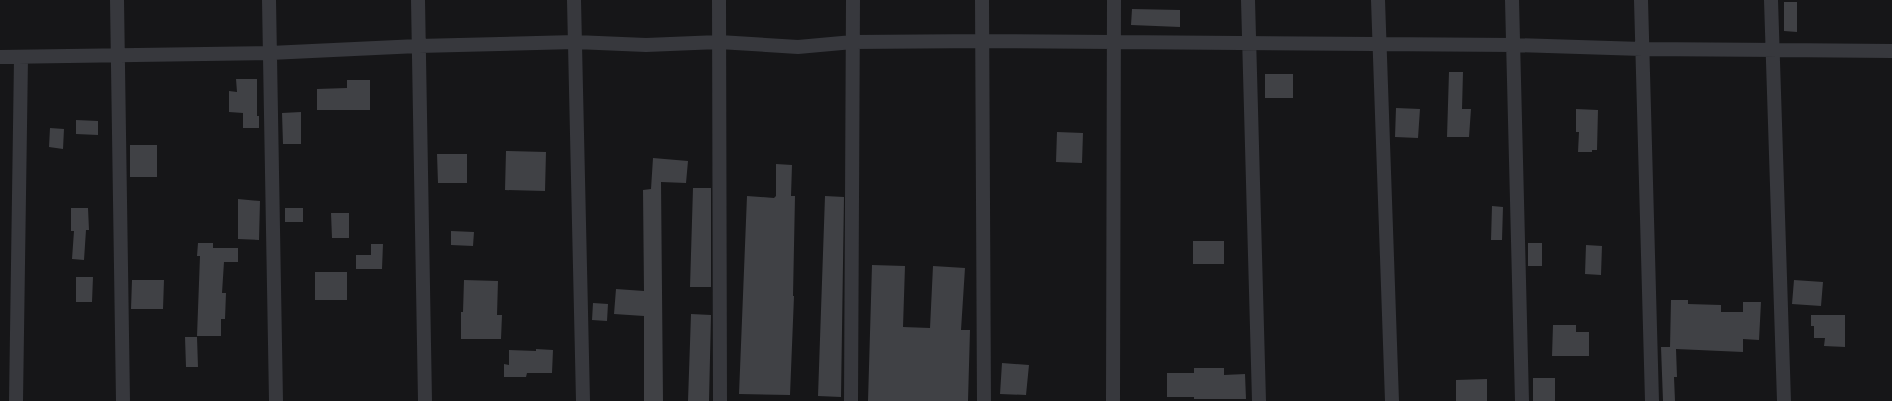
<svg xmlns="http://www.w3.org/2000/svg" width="1892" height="401" font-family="Rubik,sans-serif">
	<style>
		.building { fill: #404145 }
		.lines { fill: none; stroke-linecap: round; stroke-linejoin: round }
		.minor { stroke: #37383d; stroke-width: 14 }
	</style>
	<rect width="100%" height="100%" fill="#161618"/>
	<path class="building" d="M1784,2H1797V32L1784,31Z
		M1132,9L1180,10V27L1131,25Z
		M1449,72H1463L1462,109H1471L1469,137H1447Z
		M1265,74H1293V98H1265Z
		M236,79H257V116H259V128H243V113L229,112V91L237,92Z
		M347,80H370V110H317V89L347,88Z
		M1396,108L1420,109L1418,138L1395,137Z
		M1576,109L1598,110L1597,150H1592V152H1578L1579,132H1576Z
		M301,112V144H283L282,113Z
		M76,120L98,121V135L76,134Z
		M50,128L64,129L63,149L49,147Z
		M1057,132L1083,133L1082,163L1056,162Z
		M130,145H157V177H130Z
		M506,151L546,152L545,191L505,190Z
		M437,154H467V183H438Z
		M653,158L688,161L686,183L661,182L663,401H644V316L614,314L616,289L644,291L643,190L651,189Z
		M776,164L792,165L791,196H795L793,296H794L790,395L739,394L747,196L774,198L776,196Z
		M693,188H711V287H690Z
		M825,196L844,197L841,397L818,396Z
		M238,199L260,201L259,240L238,239Z
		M1492,206L1503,207L1502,240H1491Z
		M71,208H88L89,230H86L84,260L72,259L74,231H71Z
		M285,208H303V222H285Z
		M331,213H349V238H332Z
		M451,231L474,232L473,246L451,245Z
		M1193,241H1224V264H1193Z
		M198,243H213V248H238V262H224L222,293H226L225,319H221V336H197L200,256H197Z
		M1528,243H1542V266H1528Z
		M371,244H383L382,269H356V255H371Z
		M1586,245L1602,246L1601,275L1585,274Z
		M872,265L905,266L903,327L930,328L933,266L965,268L961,330H970L968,401H868Z
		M315,272H347V300H315Z
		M76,277H93L92,302H76Z
		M132,280H164L163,309H131Z
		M464,280L498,281L497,315H502L501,339H461V312H463Z
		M1794,280L1823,282L1821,306L1792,304Z
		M1671,300H1688V304L1721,305V312H1743V302H1761L1759,340L1743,339V352L1676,349L1677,377H1674L1675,401H1663L1661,347H1670Z
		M593,303L608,304L607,321L592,320Z
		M691,314L711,315L709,401H688Z
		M1811,315H1845V347L1824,346L1825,338H1814V326H1811Z
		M1553,325H1576V332H1589V356H1552Z
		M185,337H197L198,367H186Z
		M536,349L553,350L552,373H527L526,377H504V364L509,365V350L536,351Z
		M1002,363L1029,365L1026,395L1000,394Z
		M1194,368H1224V375L1245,374L1246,399H1194V397H1167V373H1194Z
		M1533,378H1555V401H1533Z
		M1487,379V401H1456V380Z"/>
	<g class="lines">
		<path class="minor" d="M117,0L123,401
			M269,0L276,401
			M418,0L425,401
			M574,0L583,401
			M719,0L720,401
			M982,0L984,401
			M1248,0L1259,401
			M1378,0L1392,401
			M1512,0L1522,401
			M1641,0L1652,401
			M1771,0L1784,401
			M0,57L270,53L418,46L575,42L646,45L719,42L798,47L853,42L987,41L1513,45L1642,49L1892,51
			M16,401L21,58
			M851,401L853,0
			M1113,401L1114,0"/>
	</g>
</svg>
